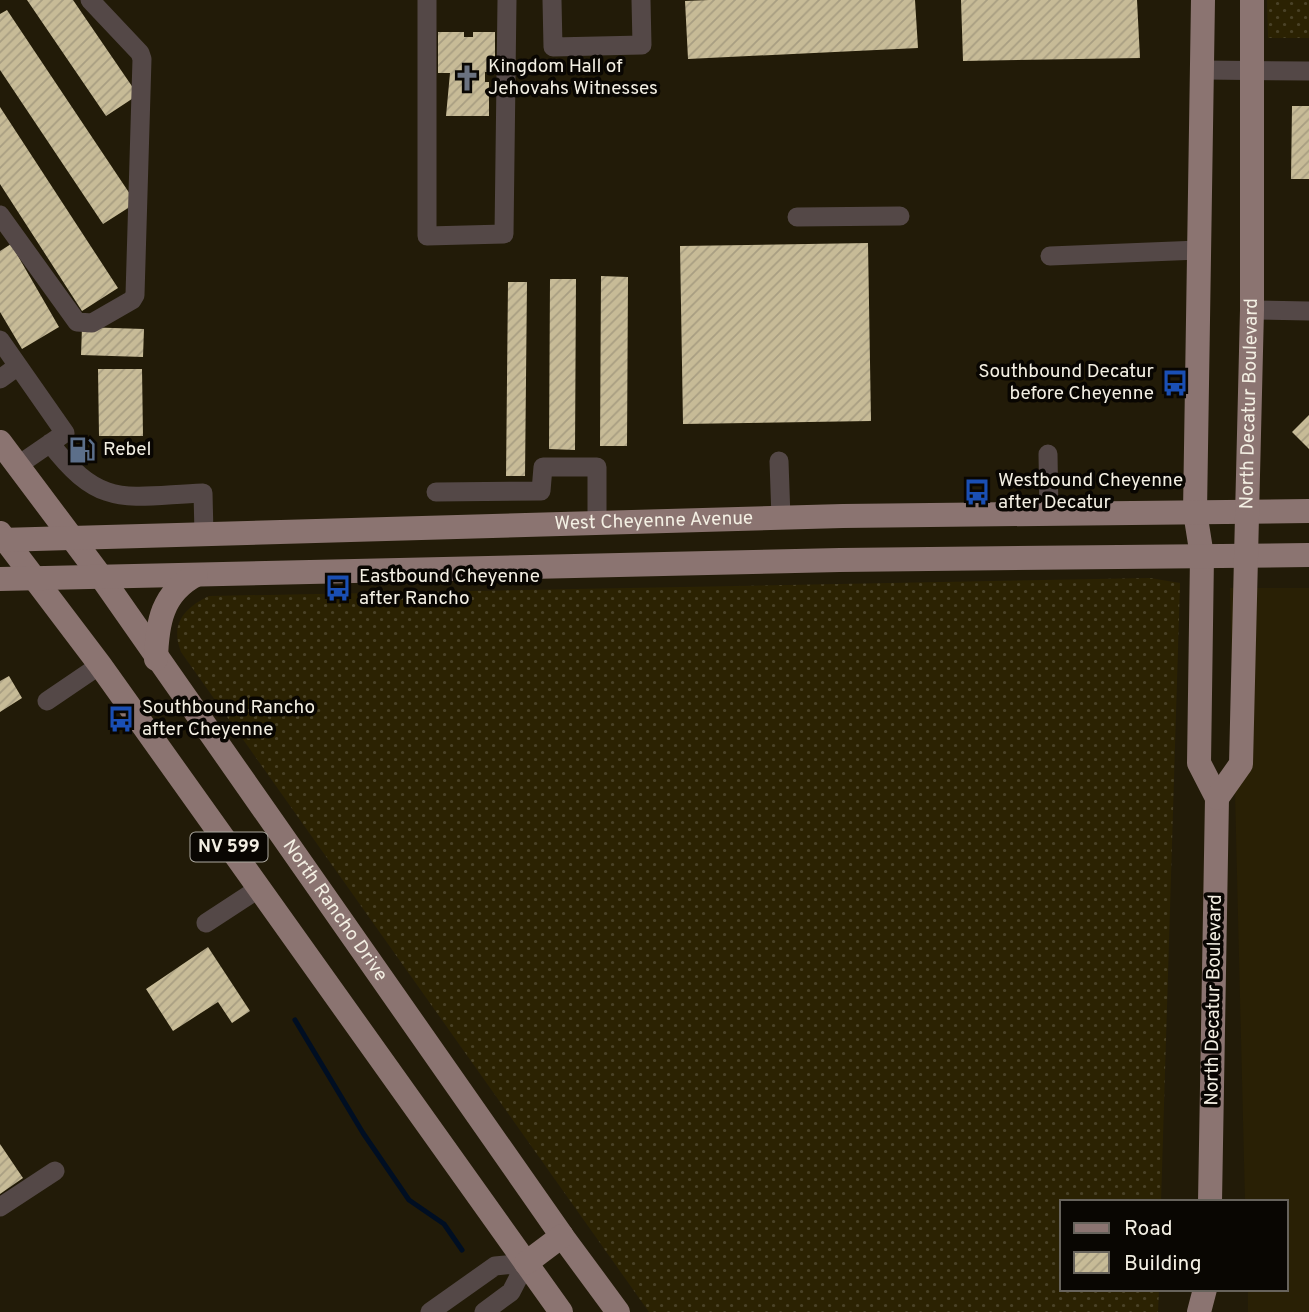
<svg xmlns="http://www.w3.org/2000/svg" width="1309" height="1312" font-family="Overpass,sans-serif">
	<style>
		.built { fill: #292005 }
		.sand { fill: url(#sand-dots) }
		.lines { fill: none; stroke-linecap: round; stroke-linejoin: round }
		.stream { stroke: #000e22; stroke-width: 5 }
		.building { fill: url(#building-hatch) }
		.minor { stroke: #544847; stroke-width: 19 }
		.major { stroke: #8b7471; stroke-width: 24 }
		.labels { text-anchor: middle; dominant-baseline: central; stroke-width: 7; stroke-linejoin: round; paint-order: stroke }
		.shield { fill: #090602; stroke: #ada9a0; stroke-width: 2 }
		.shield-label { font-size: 18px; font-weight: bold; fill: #f3efe3 }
		.poi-label { font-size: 19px; fill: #f3efe3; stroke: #090602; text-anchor: start }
		.street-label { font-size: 19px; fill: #f3efe3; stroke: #090602 }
	</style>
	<defs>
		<pattern id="sand-dots" width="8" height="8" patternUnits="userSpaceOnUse" patternTransform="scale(1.75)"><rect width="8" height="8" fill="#2b2202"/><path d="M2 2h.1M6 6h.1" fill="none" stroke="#4a4227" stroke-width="1.8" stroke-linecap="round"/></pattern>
		<pattern id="building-hatch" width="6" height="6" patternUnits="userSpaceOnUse" patternTransform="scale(1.75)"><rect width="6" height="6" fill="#c7bb97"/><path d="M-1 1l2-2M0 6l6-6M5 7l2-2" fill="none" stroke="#a89e82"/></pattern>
	</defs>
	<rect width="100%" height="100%" fill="#221b08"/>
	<path class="built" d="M1230,588H1309V1312H1248V1289H1286V1202H1245Z"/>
	<path class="sand" d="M1267,0H1309V38H1268Z
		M1150,578L1180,583L1161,1202H1062V1289H1159L1158,1312H649L181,652C170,624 184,608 209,596Z"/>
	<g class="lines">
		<path class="stream" d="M295,1020L363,1133L409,1200L444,1224L462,1250"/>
	</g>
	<path class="building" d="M27,0H73L138,95L106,116Z
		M709,0H915L918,48L688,59L685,1Z
		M961,0H1137L1140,58L963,61Z
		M7,10L136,203L103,224L0,70V14Z
		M438,32H464V37H473V32H495V72H485V82H489V116H446L450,73H438Z
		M1292,106H1309V179H1291Z
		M0,107L118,288L82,311L0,184Z
		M868,243L871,421L683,424L680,246Z
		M11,244L59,327L22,349L0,312V251Z
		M601,276L628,277L627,446H600Z
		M550,279H576L575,450L549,449Z
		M508,282H527L525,476H506Z
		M82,327L144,329L143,357L81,355Z
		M98,369H142L143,436H99Z
		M1309,415V449L1292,432Z
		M9,676L22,698L0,712V681Z
		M208,947L250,1011L232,1023L218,1002L173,1031L146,989Z
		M0,1144L23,1178L0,1194Z"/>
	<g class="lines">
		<path class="minor" d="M427,0V236L504,234L507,0
			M552,0L553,47L642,45L641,0
			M1202,70L1309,71
			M0,215L77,322L92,323L132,300L135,295L142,59L140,53L90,0
			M797,217L900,216
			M1050,256L1199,250
			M1252,310L1309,311
			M0,340L65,433L17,466
			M0,379L18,366
			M50,443C101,510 126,496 203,493L204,534
			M1048,454L1049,514
			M779,461L781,518
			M436,492L541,491L543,467H597V524
			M47,701L100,665
			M206,923L258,889
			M0,1207L55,1171
			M430,1312L495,1266L526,1263
			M484,1312L511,1292L526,1263"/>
		<g class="major">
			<path d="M1203,0L1195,512L1202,556L1199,763L1217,798L1210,1202"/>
			<path id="s1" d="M0,442L102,578L562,1236L618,1312"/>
			<path d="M0,533L100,665L561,1312"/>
			<path id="s2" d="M0,540L843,516L1309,511"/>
			<path d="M0,579L840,560L1309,555"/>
			<path d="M156,659C157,623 162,593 196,575"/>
			<path id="s3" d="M1217,798L1241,764L1252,310V0"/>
			<path d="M526,1263L562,1236"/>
			<path d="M1199,1312L1205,1289"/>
		</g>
	</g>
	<defs>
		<g id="church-bare" transform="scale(2.1)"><path d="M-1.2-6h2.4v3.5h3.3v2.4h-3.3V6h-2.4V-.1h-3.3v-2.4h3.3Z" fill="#6b7280" stroke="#090602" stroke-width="2.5" paint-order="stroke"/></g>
		<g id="bus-bare" transform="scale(2.1)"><path d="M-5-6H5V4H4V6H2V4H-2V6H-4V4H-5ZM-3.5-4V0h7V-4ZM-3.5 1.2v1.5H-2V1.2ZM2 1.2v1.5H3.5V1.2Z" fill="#1a4fb4" stroke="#090602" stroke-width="2.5" paint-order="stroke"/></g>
		<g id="fuel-bare" transform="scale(2.1)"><path d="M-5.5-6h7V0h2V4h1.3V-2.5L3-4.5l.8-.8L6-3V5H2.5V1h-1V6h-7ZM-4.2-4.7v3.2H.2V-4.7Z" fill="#5c6f8a" stroke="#090602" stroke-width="2.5" paint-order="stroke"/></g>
	</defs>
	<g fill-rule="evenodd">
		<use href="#church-bare" x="467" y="78"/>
		<use href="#bus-bare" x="1175" y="383"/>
		<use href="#fuel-bare" x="82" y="450"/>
		<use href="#bus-bare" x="977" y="492"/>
		<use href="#bus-bare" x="338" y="588"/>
		<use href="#bus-bare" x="121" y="719"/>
	</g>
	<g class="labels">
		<rect class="shield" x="190.5" y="832.5" width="77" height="29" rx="5"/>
		<g class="shield-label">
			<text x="229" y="847">NV 599</text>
		</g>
		<g class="poi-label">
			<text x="488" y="67">Kingdom Hall of<tspan x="488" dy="22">Jehovahs Witnesses</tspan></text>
			<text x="1154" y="372" text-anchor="end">Southbound Decatur<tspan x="1154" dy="22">before Cheyenne</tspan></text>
			<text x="103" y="450">Rebel</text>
			<text x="998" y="481">Westbound Cheyenne<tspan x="998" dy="22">after Decatur</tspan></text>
			<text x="359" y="577">Eastbound Cheyenne<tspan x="359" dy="22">after Rancho</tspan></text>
			<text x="142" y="708">Southbound Rancho<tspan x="142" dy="22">after Cheyenne</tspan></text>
		</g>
		<g class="street-label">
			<text stroke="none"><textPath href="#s3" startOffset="402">North Decatur Boulevard</textPath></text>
			<text stroke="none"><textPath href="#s2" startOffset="654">West Cheyenne Avenue</textPath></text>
			<text stroke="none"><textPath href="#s1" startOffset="576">North Rancho Drive</textPath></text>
			<text transform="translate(1214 1000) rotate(-89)">North Decatur Boulevard</text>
		</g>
	</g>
	<rect x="1060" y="1200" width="228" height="91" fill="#090602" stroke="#67635c" stroke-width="2"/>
	<rect x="1074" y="1223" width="35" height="10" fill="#8b7471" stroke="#67635c" stroke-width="2"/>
	<text x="1124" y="1235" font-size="21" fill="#f3efe3">Road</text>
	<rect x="1074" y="1252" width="35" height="21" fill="url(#building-hatch)" stroke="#67635c" stroke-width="2"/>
	<text x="1124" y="1270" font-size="21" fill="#f3efe3">Building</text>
</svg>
